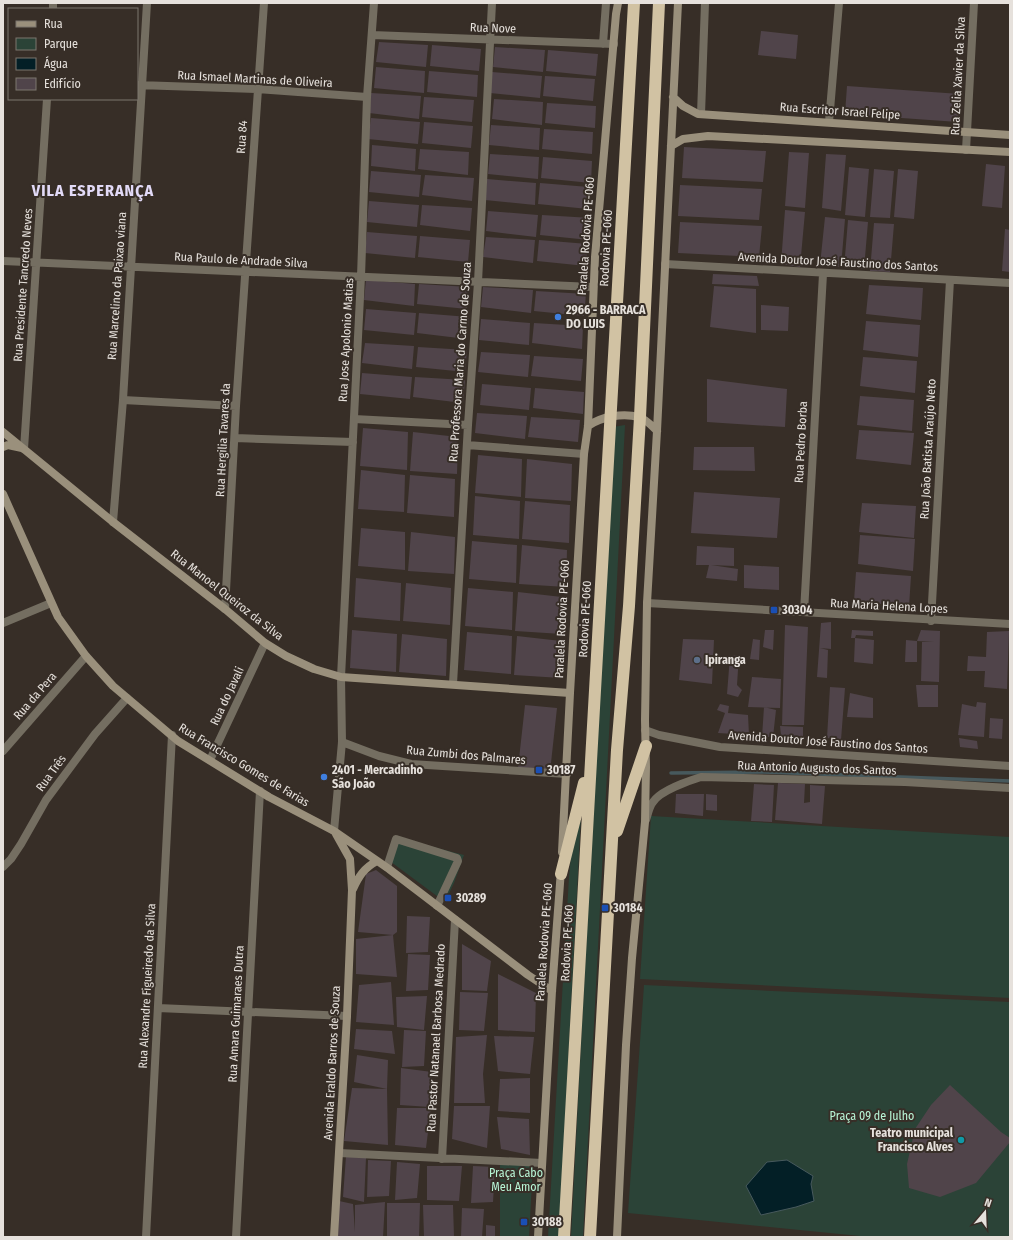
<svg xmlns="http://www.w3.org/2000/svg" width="1013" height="1240" font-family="'Fira Sans Condensed',sans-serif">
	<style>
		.green { fill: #2b4337 }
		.water { fill: #031f26; stroke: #47595d }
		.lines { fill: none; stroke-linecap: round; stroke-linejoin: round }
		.stream { stroke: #47595d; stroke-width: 3.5 }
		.building { fill: #50444a }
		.street { stroke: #746e61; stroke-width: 8 }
		.secondary { stroke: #9a907c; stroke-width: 8 }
		.highway { stroke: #d1c2a3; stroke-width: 12 }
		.shop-dot { fill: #3f7fe0; stroke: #372e27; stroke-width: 1.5 }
		.transit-dot { fill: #1a4fb4; stroke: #372e27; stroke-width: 1.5 }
		.service-dot { fill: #5c6f8a; stroke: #372e27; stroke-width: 1.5 }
		.culture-dot { fill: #0f9aa8; stroke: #372e27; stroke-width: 1.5 }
		.labels { text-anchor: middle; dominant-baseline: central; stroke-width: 4; stroke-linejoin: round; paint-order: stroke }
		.street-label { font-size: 12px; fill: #e6e1dc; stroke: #372e27 }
		.poi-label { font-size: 12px; font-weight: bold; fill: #e6e1dc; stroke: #372e27; text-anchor: start }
		.park-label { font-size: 12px; fill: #b7f4d5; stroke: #372e27 }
		.district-label { font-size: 16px; font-weight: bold; letter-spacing: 1px; fill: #e2daf7; stroke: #372e27 }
	</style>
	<rect width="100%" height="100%" fill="#372e27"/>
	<path class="green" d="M625,425L583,1237H571L613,427Z
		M581,815L559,1237H548L569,877L574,823Z
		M651,816L1010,837V998L640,979Z
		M395,837L464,855L454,883L445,902L387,859Z
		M644,985L1010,1002V1237H870L628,1213Z
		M500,1164H533L529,1237H500Z"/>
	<path class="water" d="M787,1160L813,1176L811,1184L814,1201L796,1207L761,1215L746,1186L767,1162Z"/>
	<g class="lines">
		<path class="stream" d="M671,773L764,772L1010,781"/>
	</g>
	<path class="building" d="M761,31L798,35L796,59L758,55Z
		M379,42L428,45L426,67L376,62Z
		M432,45L481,49L479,71L430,66Z
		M495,47L545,50L543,72L493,67Z
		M548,50L598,54L596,76L546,71Z
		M376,67L425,71L424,93L374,88Z
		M429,71L478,75L477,97L427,92Z
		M492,72L542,76L540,98L490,93Z
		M545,76L595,79L593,101L543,96Z
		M847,86L960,94L958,122L845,114Z
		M371,93L421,96L419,119L369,113Z
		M424,97L474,100L472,122L422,117Z
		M494,99L543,102L542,125L492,119Z
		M547,103L596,106L595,128L545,123Z
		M371,118L420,122L418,144L368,139Z
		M424,122L473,126L471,148L422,143Z
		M491,125L540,128L539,150L489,145Z
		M544,129L593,132L592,154L542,149Z
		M372,145L416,149L415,171L371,166Z
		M684,147L766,151L763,182L682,178Z
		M420,149L469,152L468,175L418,169Z
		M789,152L809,153L805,208L785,206Z
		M490,154L539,157L538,179L488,174Z
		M826,154L846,155L841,211L822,208Z
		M543,157L592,161L591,183L541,178Z
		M986,164L1005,166L1002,208L982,206Z
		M849,167L869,169L865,217L845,215Z
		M874,169L894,171L890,218L870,217Z
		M898,169L918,171L914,219L894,217Z
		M371,171L421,175L419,197L369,192Z
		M425,175L474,178L472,201L422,195Z
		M487,179L536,183L535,205L485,200Z
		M540,183L589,187L588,209L538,204Z
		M680,185L762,189L759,220L678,216Z
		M369,201L419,205L417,227L367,222Z
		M422,205L472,208L470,231L420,225Z
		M785,210L805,212L800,267L781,264Z
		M488,211L538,215L536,237L486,231Z
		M542,215L591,218L589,240L540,235Z
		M825,217L845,219L841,267L820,265Z
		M848,220L868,222L864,269L844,268Z
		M680,222L762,226L759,257L678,253Z
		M874,223L894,224L890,272L870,271Z
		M1005,229L1010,230V272L1002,271Z
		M367,232L417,236L415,258L365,253Z
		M420,236L470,240L468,262L418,257Z
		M486,237L535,240L533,263L483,257Z
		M539,240L588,244L586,266L537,261Z
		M713,274L757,276L759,286L712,284Z
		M366,280L415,284L414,306L364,300Z
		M419,284L469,287L467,309L417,304Z
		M869,285L923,288L921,320L866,314Z
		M714,286L756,289V333L710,327Z
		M483,287L533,290L531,313L481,307Z
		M536,291L586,294L584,316L534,311Z
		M761,305L789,307L788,331L761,330Z
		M366,309L416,313L414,335L364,330Z
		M419,313L469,317L467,339L417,333Z
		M481,319L530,323L529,345L479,340Z
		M866,321L920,325L918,357L863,350Z
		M534,323L583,326L582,349L532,343Z
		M365,343L414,346L412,369L362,363Z
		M418,347L467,350L465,372L416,367Z
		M481,352L530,355L528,377L478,372Z
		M534,356L583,359L581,381L531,376Z
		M863,357L917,361L915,393L860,386Z
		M362,373L412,377L410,399L360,394Z
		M415,377L465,380L463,403L413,397Z
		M707,379L787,389L785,427L707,422Z
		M482,384L531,388L529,410L480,405Z
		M535,388L584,392L583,414L533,408Z
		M860,396L914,400L912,431L857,425Z
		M477,413L527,416L525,439L475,433Z
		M531,417L580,420L578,442L528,437Z
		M363,428L408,432L407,470L360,466Z
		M859,430L914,433L911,465L856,459Z
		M413,432L458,437L457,474L410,471Z
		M694,447H754L755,471L693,470Z
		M478,455L522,459L521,497L475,493Z
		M527,459L572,464L571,501L525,498Z
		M361,470L405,475L404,512L358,509Z
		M410,475L455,479L454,517L407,513Z
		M694,492L780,498L777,538L691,533Z
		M475,496L520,501L519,539L473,535Z
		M525,501L570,505L569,543L522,539Z
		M862,503L916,506L914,538L859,532Z
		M361,528L405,532V570L358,566Z
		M411,532L455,537L454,574L408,571Z
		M860,535L915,539L913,571L858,564Z
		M472,541L517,545L516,583L469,579Z
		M522,545L567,550L566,587L519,584Z
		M697,546L734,548V566L711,565L738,569L737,581L706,578L709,565H696Z
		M744,565L779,567V590L744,588Z
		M856,572L911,576L909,607L854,601Z
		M356,578L401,583L400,621L354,617Z
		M406,583L451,588L450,625L403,621Z
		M468,588L513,592L512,630L465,626Z
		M518,592L562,597V634L515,631Z
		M831,622V649L820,648L828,650L827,678L817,677L821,623Z
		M785,625L808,627L804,725H782Z
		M352,630L397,634L396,672L350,668Z
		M765,630H774L773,650L763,647Z
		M852,630L873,631V636L856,635L855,638H851Z
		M921,630L940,631L939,682L921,681L922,642H934L917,641Z
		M1009,631L1007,689L984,687L985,671H967L968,656L986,657L987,632Z
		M467,632L512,636L511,674L464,670Z
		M402,634L447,639L446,676L399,672Z
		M517,636L561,641V678L514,675Z
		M855,638L874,640L873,664L854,662Z
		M683,639L714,640L712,684L679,680Z
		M753,639L760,640L759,660L750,659Z
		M906,640L917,641V662H905Z
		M739,655L737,685L742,690L738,697L727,694L730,656Z
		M752,677L781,679L780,708L748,707Z
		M916,685H938V707H918Z
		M830,687L845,688L841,740L827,738Z
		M850,693L873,698V718L847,717Z
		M977,702L986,703L984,737L958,735L962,704L976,707Z
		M720,704L729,706L728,713L748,715L749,735L718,733L725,713L717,710Z
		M525,705L557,708L550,772L518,768Z
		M764,707L776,710L773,737H762Z
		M990,718L1003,719L1002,739L989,738Z
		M780,726L803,727V737L781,735Z
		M959,738L977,741L978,749L960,747Z
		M778,783L805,784L804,803L810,802V785L825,786L822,824L775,820Z
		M754,784L774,785L772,822L751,821Z
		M676,794H704L703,816L675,813Z
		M706,794L717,795V811L706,810Z
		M376,870L397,886V932L393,935L358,932L366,874Z
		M407,916L430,917L428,952L406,953Z
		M393,935L397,977L356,974V939Z
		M462,944L491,961L487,991L462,990Z
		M408,954L430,955L428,990L406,991Z
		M498,974L536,993L535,1032L498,1030Z
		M391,982L394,1025L356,1022L359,985Z
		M460,992L488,993L484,1031L459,1030Z
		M427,996L424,1030L397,1027L396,997Z
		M356,1029L392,1031L395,1054L354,1049Z
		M404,1030L426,1031L424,1066L402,1067Z
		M487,1035L483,1074L485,1103H454L456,1037Z
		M494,1036L534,1037L530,1074L498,1071Z
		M357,1055L388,1060L387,1089L354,1082Z
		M401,1068L432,1072L430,1107L400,1105Z
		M530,1078V1113L498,1111L500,1079Z
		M950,1085L1001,1132L1010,1138V1142L976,1183L940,1197L909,1188L907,1164L915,1129L931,1105Z
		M352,1088L387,1089L388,1145L344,1141Z
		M454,1106H490L487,1148L452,1139Z
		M397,1108H431L426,1148L395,1145Z
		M497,1117L529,1119L530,1155L501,1149Z
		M346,1156L366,1158L364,1202L343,1197Z
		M368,1160L391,1161L389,1196L367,1197Z
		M397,1162L420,1164L417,1198L395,1200Z
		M427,1166H462L459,1201L427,1200Z
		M473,1166L495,1167L493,1202L471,1203Z
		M339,1201L353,1204L355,1232V1205L385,1202L383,1237L338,1236Z
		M387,1203H420L419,1237H387Z
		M423,1205H453L454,1237H424Z
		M462,1208L484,1209L482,1237H461Z
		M486,1225L495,1226V1237H486Z"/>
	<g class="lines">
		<path class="street" d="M53,9V3
			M372,35L614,44
			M603,44L606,3
			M138,85L257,89L367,97
			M701,114L705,3
			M829,122L839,3
			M966,150L974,3
			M3,261L593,287
			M665,264L1010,283
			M123,400L236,406
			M354,419L468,425
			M235,438L353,442
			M467,445L584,454
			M24,449L47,99
			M113,522L123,400L147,3
			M647,603L1010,624
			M225,609L236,406L264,3
			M804,612L823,274
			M931,621L950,280
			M3,623L51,603
			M453,684L468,425L478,282L492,3
			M645,730L659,735L720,747L1010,766
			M342,742L379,756L411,764L567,774
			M3,751L86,656
			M210,760L265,643
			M646,820C648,814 649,807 653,802C660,791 688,781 701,777L905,782L1010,788
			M334,831L342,742L341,677L361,277L367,97L374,3
			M3,867L11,859L21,844L46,800L95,734L127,698
			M387,867L396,839L457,858L458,861L437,906
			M158,1008L347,1016
			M339,1153L542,1163
			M442,1159L455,920
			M146,1237L172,735
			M236,1237L260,791"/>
		<path class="secondary" d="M673,97L683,106L698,114L1010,135
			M671,146L683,139L708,136L1010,152
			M588,426C602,416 623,413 639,417C646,419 652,426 657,431
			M3,432L113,522L225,609L265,643L286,656L314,669L341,677L570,693
			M3,447L8,445L22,448
			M3,494L58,617L86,656L113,686L178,741L269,797L334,831L389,869L528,975L552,991
			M562,852L570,693L584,454L588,426L595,257L616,14L618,3
			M353,889C359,876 364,868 377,861
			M334,1237L347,1016L352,890L350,859L336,834
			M538,1237L552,991L561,870
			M617,1237L626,1045L632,958L645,822L646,767L645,720L647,603L657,431L678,3"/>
		<path class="highway" d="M617,831L646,746
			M561,874L584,783
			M564,1237L634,3
			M590,1237L617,750L629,606L640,417L659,3"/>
	</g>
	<g class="shop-dot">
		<circle cx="558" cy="317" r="4"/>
		<circle cx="324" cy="777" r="4"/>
	</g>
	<g class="transit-dot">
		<rect x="770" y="606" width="8" height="8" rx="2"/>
		<rect x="535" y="766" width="8" height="8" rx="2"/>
		<rect x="444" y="894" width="8" height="8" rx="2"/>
		<rect x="601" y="904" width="8" height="8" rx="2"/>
		<rect x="520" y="1218" width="8" height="8" rx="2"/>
	</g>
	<circle class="service-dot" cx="697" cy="660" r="4"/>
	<circle class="culture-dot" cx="961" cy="1140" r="4"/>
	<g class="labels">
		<g class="street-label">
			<text transform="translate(493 28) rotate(2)">Rua Nove</text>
			<text transform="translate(958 76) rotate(-87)">Rua Zelia Xavier da Silva</text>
			<text transform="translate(255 79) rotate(3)">Rua Ismael Martinas de Oliveira</text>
			<text transform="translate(840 111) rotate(4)">Rua Escritor Israel Felipe</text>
			<text transform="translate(242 137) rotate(-86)">Rua 84</text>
			<text transform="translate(586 236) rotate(-86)">Paralela Rodovia PE-060</text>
			<text transform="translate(606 248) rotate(-87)">Rodovia PE-060</text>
			<text transform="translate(241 260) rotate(3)">Rua Paulo de Andrade Silva</text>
			<text transform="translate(838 262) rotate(3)">Avenida Doutor José Faustino dos Santos</text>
			<text transform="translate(23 285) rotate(-86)">Rua Presidente Tancredo Neves</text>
			<text transform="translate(117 286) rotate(-86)">Rua Marcelino da Paixao viana</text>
			<text transform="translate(346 340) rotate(-87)">Rua Jose Apolonio Matias</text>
			<text transform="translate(460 362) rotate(-86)">Rua Professora Maria do Carmo de Souza</text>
			<text transform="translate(223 440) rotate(-87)">Rua Hergilia Tavares da</text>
			<text transform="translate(801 442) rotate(-87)">Rua Pedro Borba</text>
			<text transform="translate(928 449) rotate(-87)">Rua João Batista Araújo Neto</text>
			<text transform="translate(227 595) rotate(38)">Rua Manoel Queiroz da Silva</text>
			<text transform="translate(889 606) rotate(3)">Rua Maria Helena Lopes</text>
			<text transform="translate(562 619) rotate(-87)">Paralela Rodovia PE-060</text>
			<text transform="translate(585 619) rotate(-87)">Rodovia PE-060</text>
			<text transform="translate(35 696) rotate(-49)">Rua da Pera</text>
			<text transform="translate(227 696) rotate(-65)">Rua do Javali</text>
			<text transform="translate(828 742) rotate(4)">Avenida Doutor José Faustino dos Santos</text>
			<text transform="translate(466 755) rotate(5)">Rua Zumbi dos Palmares</text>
			<text transform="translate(244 765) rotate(31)">Rua Francisco Gomes de Farias</text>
			<text transform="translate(817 768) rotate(2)">Rua Antonio Augusto dos Santos</text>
			<text transform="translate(51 773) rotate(-54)">Rua Três</text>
			<text transform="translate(544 942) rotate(-86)">Paralela Rodovia PE-060</text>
			<text transform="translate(567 943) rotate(-87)">Rodovia PE-060</text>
			<text transform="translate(147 986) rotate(-87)">Rua Alexandre Figueiredo da Silva</text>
			<text transform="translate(236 1014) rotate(-87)">Rua Amara Guimaraes Dutra</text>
			<text transform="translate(436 1038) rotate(-87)">Rua Pastor Natanael Barbosa Medrado</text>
			<text transform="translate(332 1063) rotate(-87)">Avenida Eraldo Barros de Souza</text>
		</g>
		<g class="poi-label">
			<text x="566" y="310">2966 - BARRACA<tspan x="566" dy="14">DO LUIS</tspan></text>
			<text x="782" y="610">30304</text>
			<text x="705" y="660">Ipiranga</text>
			<text x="332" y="770">2401 - Mercadinho<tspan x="332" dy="14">São João</tspan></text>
			<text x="547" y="770">30187</text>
			<text x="456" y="898">30289</text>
			<text x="613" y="908">30184</text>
			<text x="953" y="1133" text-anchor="end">Teatro municipal<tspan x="953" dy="14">Francisco Alves</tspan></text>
			<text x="532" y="1222">30188</text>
		</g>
		<g class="park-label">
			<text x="872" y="1116">Praça 09 de Julho</text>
			<text x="516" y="1173">Praça Cabo<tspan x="516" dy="14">Meu Amor</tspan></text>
		</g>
		<g class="district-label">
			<text x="93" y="190">VILA ESPERANÇA</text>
		</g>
	</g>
	<rect width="1013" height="1240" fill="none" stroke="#e6e1dc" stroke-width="8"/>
	<rect x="8" y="8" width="130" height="92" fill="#372e27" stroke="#7d766f"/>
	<rect x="16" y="21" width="20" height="6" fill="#9a907c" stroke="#7d766f"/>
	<text x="44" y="28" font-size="12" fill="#e6e1dc">Rua</text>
	<rect x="16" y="38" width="20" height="12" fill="#2b4337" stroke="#7d766f"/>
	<text x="44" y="48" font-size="12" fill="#e6e1dc">Parque</text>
	<rect x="16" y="58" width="20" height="12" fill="#031f26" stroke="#7d766f"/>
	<text x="44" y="68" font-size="12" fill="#e6e1dc">Água</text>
	<rect x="16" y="78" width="20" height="12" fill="#50444a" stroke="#7d766f"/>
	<text x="44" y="88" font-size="12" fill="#e6e1dc">Edifício</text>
	<g transform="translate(985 1212) rotate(19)" stroke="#372e27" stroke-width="3" paint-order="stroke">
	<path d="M0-3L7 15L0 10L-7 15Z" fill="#e6e1dc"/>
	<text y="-6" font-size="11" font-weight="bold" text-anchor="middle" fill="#e6e1dc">N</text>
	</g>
</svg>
